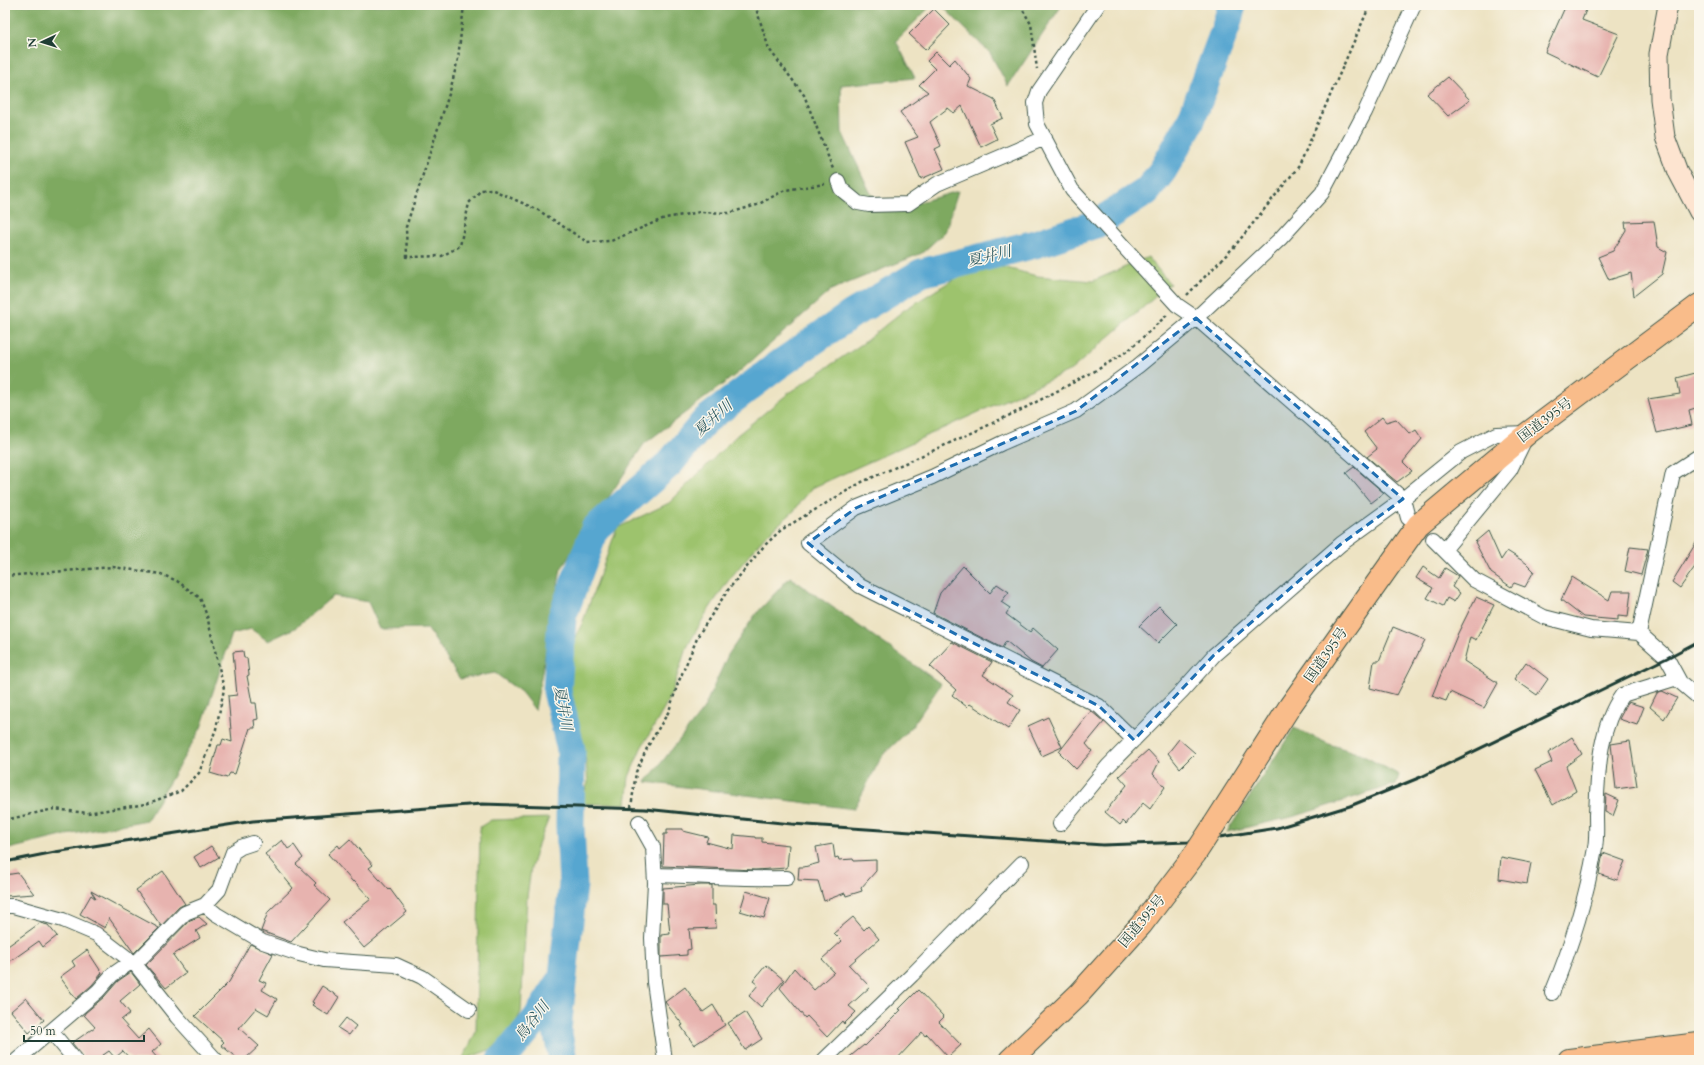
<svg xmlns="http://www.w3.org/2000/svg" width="1704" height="1065" font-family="Cardo,'Noto Serif JP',serif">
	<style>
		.green { fill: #9dc36d; stroke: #5e8050 }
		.forest { fill: #7ea960; stroke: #4e734a }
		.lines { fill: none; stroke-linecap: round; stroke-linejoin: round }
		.river { stroke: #56a6d0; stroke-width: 29 }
		.building { fill: #e7b3af }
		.street-casing { stroke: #3e5649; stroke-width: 16 }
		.secondary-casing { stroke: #3e5649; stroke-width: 21 }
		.highway-casing { stroke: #3e5649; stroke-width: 24 }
		.path { stroke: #3e5649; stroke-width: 2.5; stroke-dasharray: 3 3; stroke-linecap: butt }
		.street { stroke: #fff; stroke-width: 14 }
		.secondary { stroke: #fde4d0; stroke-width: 19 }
		.highway { stroke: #f9bc8a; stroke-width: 22 }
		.rail { stroke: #1f3d34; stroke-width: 3 }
		.highway-bridge-casing { stroke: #3e5649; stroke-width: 24; stroke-linecap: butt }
		.highway-bridge { stroke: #f9bc8a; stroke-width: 22 }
		.marked { fill: #1f6fb2; fill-opacity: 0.2; stroke: #1f6fb2; stroke-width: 3; stroke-dasharray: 8 5; stroke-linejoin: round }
		.labels { text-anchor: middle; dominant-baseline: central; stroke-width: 3; stroke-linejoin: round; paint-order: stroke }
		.street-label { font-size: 14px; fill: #1f3d34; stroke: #fbf7ec }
		.water-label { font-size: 15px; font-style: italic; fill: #305c63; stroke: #fbf7ec }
	</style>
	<rect width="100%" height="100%" fill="#fbf7ec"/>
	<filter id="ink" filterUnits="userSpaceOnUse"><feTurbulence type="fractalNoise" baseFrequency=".025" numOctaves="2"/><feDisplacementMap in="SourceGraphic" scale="8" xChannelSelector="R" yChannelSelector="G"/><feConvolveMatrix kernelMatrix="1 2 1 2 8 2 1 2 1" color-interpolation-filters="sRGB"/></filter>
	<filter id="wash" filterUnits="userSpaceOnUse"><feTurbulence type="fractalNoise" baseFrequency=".012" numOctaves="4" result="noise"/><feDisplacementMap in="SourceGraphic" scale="16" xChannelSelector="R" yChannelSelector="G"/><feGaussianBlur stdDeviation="0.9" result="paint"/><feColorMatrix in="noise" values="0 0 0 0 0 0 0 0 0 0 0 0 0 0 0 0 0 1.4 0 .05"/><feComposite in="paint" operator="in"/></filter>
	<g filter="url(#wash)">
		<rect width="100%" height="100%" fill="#ede3c3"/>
		<path class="green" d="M1148,257L1170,284L1071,370L812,488L793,512L765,536L728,581L705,615L685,651L672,692L659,718L641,748L629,777L626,804H579L588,783L586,761L566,700L565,674L567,652L582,624L617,528L669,503L736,436L790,392L862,344L904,310L975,266L995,265L1037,276L1093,281Z
			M549,818L538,845L531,868L527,897L521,1012L512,1031L492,1049L462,1060L476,1032L480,827L491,820Z"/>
		<path class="forest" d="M5,5H932L896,41L915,78L841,85L842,132L870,192L889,211L958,191L945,232L922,253L831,290L739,372L644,444L561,569L535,710L521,692L495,673L460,679L427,628L380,629L368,602L333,596L295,628L268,641L251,629L232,634L201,728L147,820L62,836L5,850Z
			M941,5H1062L1008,86L990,53Z
			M790,577L941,684L911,728L882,756L854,809L646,782L703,710L728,655L755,615Z
			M1294,728L1329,744L1360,754L1399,775L1396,784L1296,816L1227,832Z"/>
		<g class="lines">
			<path class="river" d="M501,1060L504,1058L537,1018L559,984
				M563,1060L557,1029L573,885L570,826L571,750L557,691L562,617L595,529L670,463L706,420L777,366L852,314L921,273L1035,244L1096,224L1147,191L1163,170L1190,123L1226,27L1232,5"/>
		</g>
		<g id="blocks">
			<path class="building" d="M1566,5H1588L1582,20L1619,34L1598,77L1545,52Z
				M934,9L950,25L926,50L909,34Z
				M936,52L949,65L955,59L971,79L968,86L994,99L1003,118L990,124L997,139L981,147L962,106L954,113L948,108L930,122L941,146L935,149L944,169L921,179L905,142L918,137L900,112L928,92L919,85L935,69L927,61Z
				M1448,77L1470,100L1448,116L1427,94Z
				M1654,221L1658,247L1667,252L1662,274L1634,296L1631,273L1609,280L1598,257L1613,251L1626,230L1625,222Z
				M1699,372V407L1689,410L1692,425L1657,433L1648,399L1680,394L1677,378Z
				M1382,417L1386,422L1396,419L1410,434L1416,430L1422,439L1403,462L1412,471L1397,482L1367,457L1377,449L1364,432Z
				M1354,467L1384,493L1371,503L1346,473Z
				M1488,531L1501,560L1507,551L1526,563L1534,571L1525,587L1514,583L1511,587L1491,573L1475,542Z
				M1699,538V561L1680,588L1672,582Z
				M1630,547L1648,549L1641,575L1625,571Z
				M963,566L990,593L997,584L1009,592L1001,602L1010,608L1006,614L1030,632L1033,628L1058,650L1042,668L1031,662L1006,641L1002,648L933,613L940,593Z
				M1423,567L1439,578L1445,568L1458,576L1452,587L1460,593L1454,602L1447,598L1443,606L1427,598L1433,588L1416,578Z
				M1572,577L1609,600L1612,591H1631L1628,617L1618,616V620L1583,617L1561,600Z
				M1476,597L1494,605L1476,640L1470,637L1464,661L1498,683L1484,708L1450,692L1446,701L1432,696L1458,633Z
				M1159,606L1177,624L1158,643L1139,626Z
				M1393,627L1425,640L1397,695L1370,688L1374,661H1379Z
				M952,642L992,662L983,675L1013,695L1008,702L1020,710L1008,729L970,704L967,707L952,695L956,690L930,666Z
				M243,651L244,658H247L249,675L247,676L252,703H256L258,719L254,720L255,728H250L235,774L230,773L227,778L210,773L218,745H221L223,739L232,742L228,696L237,695L233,652Z
				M1526,662L1548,679L1537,695L1514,679Z
				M1662,691L1677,698L1664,719L1650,707L1657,693Z
				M1628,702L1644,707L1637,725L1619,719Z
				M1091,711L1104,722L1086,744L1092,751L1076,769L1059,752Z
				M1048,717L1062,747L1042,756L1028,726Z
				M1572,737L1582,754L1566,766L1576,791L1553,805L1535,770L1552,762L1548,753Z
				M1179,739L1195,753L1180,768L1168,753Z
				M1630,741L1637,786L1616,789L1611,744Z
				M1148,750L1159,762L1153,774L1165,787L1150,809L1143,803L1126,824L1123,821L1120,825L1105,812L1127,785L1119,776Z
				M1606,794L1619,800L1613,816L1605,812Z
				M667,829H683V831L708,837L706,842L733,849L734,835L755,837V838H762V842L789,845L787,868L755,870L663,866L664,834H667Z
				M350,839L373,865L369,868L389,890L390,889L407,912L364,948L342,922L371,899L354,881L353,882L328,854L338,845L340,848Z
				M282,840L288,849L294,845L303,858L296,864L316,883L314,885L330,900L291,942L261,931L268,912L293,888L265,854Z
				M833,844L835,858L838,857L839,860L853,859L854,861L876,860V871L861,888L862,891L846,896L845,893L824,901L818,881L798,880L799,867H804L819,863L816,847Z
				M211,846L219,857L201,868L194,857Z
				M1603,853L1625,861L1617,880L1599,874Z
				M1501,857L1531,863L1527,884L1499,879Z
				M163,871L185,904L179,907L161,926L136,890Z
				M18,873L34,894L6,896L5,875Z
				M701,885H712V905H715L716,928L689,929L691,949L687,950V955L661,957V935L670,934L667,904H663V888Z
				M91,891L98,895L159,928L134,953L109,918L105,928L80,914L91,895L96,899Z
				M746,891L770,898L764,918L740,911Z
				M199,917L207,924L196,931L200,938L173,955L186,973L166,988L146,965L190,920Z
				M853,917L864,930L868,926L879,939L849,965L870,987L849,1006L856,1012L844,1024L842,1021L827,1037L807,1016L805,1018L780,988L794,968L814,990L834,972L822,959L842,941L834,933Z
				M40,923L48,925L57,936L43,947L39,941L5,965V948Z
				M250,944L273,954L259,980L266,983L262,990L277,999L268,1015L256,1008L239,1028L259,1046L244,1060H239L221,1045L224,1042L195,1016L229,982Z
				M87,950L102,973L92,985L76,999L60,977L75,966L72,961Z
				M766,965L784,980L761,1007L749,996L758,985L753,981Z
				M131,972L140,984L120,1001L130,1013L121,1020L138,1039L149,1029L161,1044L152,1052L159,1060H131L123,1051L115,1058L109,1051L96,1060H83L82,1055L72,1043L95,1027L84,1015L85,1013L104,997L118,981Z
				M322,986L339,997L328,1015L312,1005L314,1003L312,1002Z
				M685,987L703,1012L713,1005L725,1025L694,1045L681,1026L683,1025L665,1002Z
				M918,990L944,1017L939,1022L961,1045L948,1057L927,1034L925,1036L922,1032L896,1060H846L864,1045L865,1046L901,1010L899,1009Z
				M26,998L44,1020L29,1033L11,1011Z
				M745,1012L762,1039L745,1050L728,1023Z
				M346,1018L356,1026L349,1035L338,1028Z"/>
		</g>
	</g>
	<g filter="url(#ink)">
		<use href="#blocks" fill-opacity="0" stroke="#3e5649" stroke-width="1"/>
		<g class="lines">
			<g class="street-casing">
				<path id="street" d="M1098,5L1039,91L1035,103L1037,124L1072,190L1177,305L1196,318L1403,499L1408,518
					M838,181L841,189L858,203L869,205L908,204L937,184L1045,138
					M1433,539L1474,580L1544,617L1591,629L1639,633L1667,658L1680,682L1699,698
					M1639,633L1673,473L1699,456
					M1134,740L1099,706L860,586L808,543L856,508L932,477L1002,443L1076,411L1138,366L1196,318L1280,239L1322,193L1365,112L1414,5
					M639,822L653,847L655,883L652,938L654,982L665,1060
					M1060,824L1108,766L1182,691L1214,655L1341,544L1403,499L1461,452L1496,434L1528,433L1510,470L1444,550
					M655,875C699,876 743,879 787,878
					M205,905L216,914L263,942L299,954L324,960L396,965L422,977L469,1010
					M5,906H13L63,920L96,934L135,964L177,1017L216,1060
					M135,964L185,913L205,905L219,890L233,852L241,847L253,843
					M1552,993C1572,945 1586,900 1595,848C1597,837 1596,826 1596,815C1598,775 1598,729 1622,695L1677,678
					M51,1031L75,1060
					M17,1060L98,991L112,975L128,964H135
					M824,1060L912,975L1022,863"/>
			</g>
			<g class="secondary-casing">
				<path id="secondary" d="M1668,5L1659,54L1660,99L1665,137L1678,172L1699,212"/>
			</g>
			<g class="highway-casing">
				<path id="highway" d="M1214,825L1290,706L1418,525L1528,433L1699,305
					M1010,1060L1079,994L1141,925L1195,854
					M1569,1060L1699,1044"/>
			</g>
			<path class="path" d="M464,5L458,59L450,91L406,227L407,257L442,256L460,246L469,203L481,190L491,189L538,210L587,242L611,241L665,218L700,212L729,213L757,205L785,190L825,184
				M755,5L769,49L804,95L833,169
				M1020,5L1031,24L1037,69
				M1187,295L1234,247L1299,166L1370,5
				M5,576L113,567L161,574L177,581L200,598L207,616L224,689L216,729L199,773L181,791L146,804L87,813L54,809L5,820
				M631,808L636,772L648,746L669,711L678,683L699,634L728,590L764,546L781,530L862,482L939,448L1021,410L1097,370L1129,350L1167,315"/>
			<use href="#street" class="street"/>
			<use href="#secondary" class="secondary"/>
			<use href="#highway" class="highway"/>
			<path class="rail" d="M5,862L55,852L253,821L482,804L645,809L792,824L1103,845L1188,842L1277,828L1350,806L1421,777L1667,658L1699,641"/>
			<g class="highway-bridge-casing">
				<path id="highway-bridge" d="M1195,854L1214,825"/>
			</g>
			<use href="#highway-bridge" class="highway-bridge"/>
		</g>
	</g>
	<path class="marked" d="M1196,318L1403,499L1341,544L1214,655L1134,740L1099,706L860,586L808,543L856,508L1076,411Z"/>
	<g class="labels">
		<g class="street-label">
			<text transform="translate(1545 420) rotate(-37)">国道395号</text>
			<text transform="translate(1326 655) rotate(-55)">国道395号</text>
			<text transform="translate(1142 921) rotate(-50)">国道395号</text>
		</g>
		<g class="water-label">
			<text transform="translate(989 256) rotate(-14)">夏井川</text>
			<text transform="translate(713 418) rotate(-42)">夏井川</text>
			<text transform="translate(563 708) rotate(80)">夏井川</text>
			<text transform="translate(532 1021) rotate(-52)">鳥谷川</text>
		</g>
	</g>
	<rect width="1704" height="1065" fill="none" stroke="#fbf7ec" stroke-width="20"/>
	<g transform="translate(42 42) rotate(266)" stroke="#fbf7ec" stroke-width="3" paint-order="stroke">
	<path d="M0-3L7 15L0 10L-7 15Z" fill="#1f3d34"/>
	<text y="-6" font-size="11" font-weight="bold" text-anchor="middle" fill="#1f3d34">N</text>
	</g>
	<path d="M24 1035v6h120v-6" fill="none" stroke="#1f3d34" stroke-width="2"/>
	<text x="30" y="1035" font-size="12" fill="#1f3d34" stroke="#fbf7ec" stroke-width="3" paint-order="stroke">50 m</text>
</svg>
